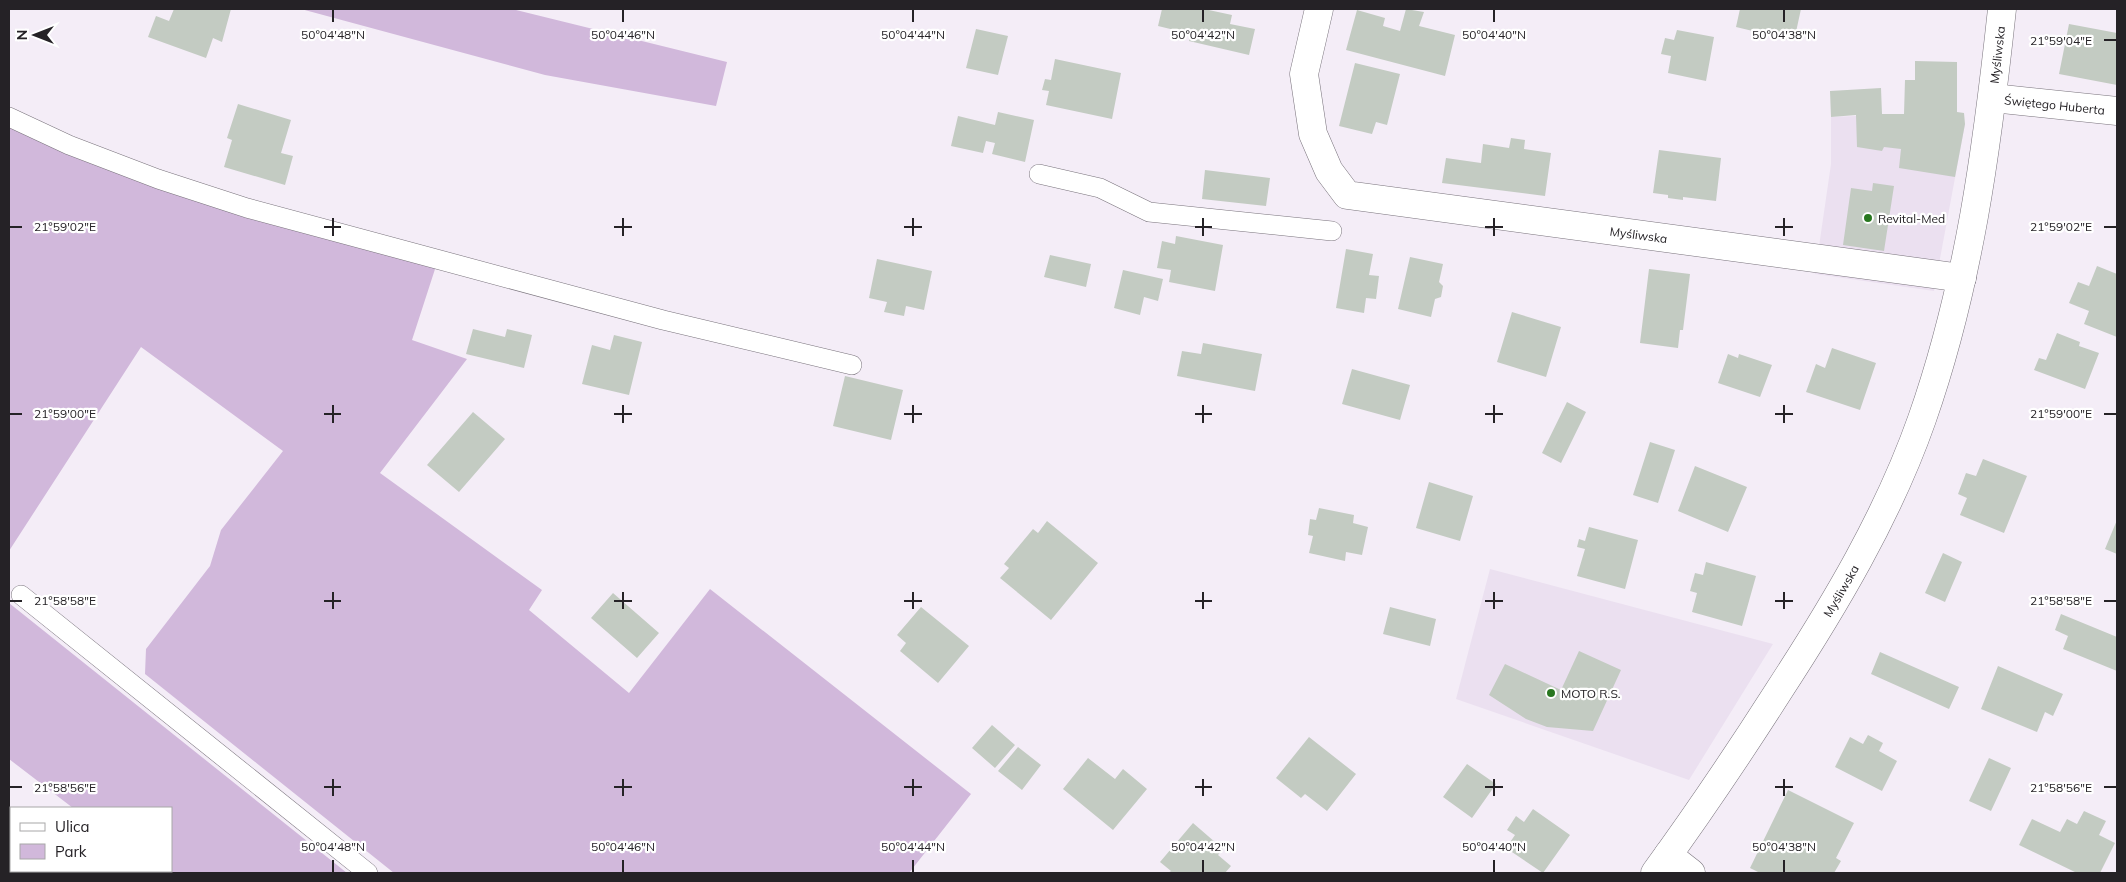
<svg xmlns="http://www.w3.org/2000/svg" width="2126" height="882" font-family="Mulish,sans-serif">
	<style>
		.built { fill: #ebe0f0 }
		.green { fill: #d1b8db }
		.building { fill: #c3cbc2 }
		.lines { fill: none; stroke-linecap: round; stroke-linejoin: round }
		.service-casing { stroke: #79737c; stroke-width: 20 }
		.minor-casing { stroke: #79737c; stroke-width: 29 }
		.tertiary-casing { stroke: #79737c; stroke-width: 29 }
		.service { stroke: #fff; stroke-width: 19 }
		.minor { stroke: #fff; stroke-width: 28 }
		.tertiary { stroke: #fff; stroke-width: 28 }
		.ticks { fill: none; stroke: #252226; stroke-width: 2 }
		.poi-dot { fill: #28771f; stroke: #fff; stroke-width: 2 }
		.labels { text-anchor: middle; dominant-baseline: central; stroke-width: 4.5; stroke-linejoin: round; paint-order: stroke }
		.street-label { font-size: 12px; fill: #252226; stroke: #fff }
		.poi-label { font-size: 12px; fill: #252226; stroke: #fff; text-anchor: start }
		.ticks-label { font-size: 12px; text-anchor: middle; fill: #252226; stroke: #fff; stroke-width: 4.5; stroke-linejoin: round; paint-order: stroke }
	</style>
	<rect width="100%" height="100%" fill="#f4edf7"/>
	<path class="built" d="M1904,114L1965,124L1934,291L1815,274L1831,164V117Z
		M1490,569L1773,644L1689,780L1456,699Z"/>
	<path class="green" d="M301,9H512L727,62L716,106L545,75Z
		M9,127L436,266L412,340L467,359L380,473L542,590L529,610L629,693L710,589L971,794L909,873H394L145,674L146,649L210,566L221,530L283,451L141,347L9,551Z
		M9,603L347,873H157L154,871H171V808H73L9,759Z"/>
	<path class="building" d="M174,9H231L222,42L213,38L206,58L148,37L156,16L169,21Z
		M1162,9H1204L1232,15L1230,24L1255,29L1249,55L1189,41L1191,34L1158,26Z
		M1406,9L1424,12L1419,26L1455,35L1445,76L1346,50L1357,10L1385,18L1383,26L1400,31Z
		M1740,9H1801L1794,41L1736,27Z
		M2069,24L2117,33V85L2059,74Z
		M976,29L1008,36L998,75L966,68Z
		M1677,30L1714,37L1706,81L1668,73L1671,56L1661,54L1665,38L1674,40Z
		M1055,59L1121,73L1112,119L1046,105L1049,91L1042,90L1045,79L1051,80Z
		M1915,61L1957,62V112L1964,113L1965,124L1955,177L1899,168L1901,149L1884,147L1882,151L1857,147L1856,115L1831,117L1830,91L1881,88L1882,114H1904L1905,80H1915Z
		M1355,63L1400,74L1387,125L1376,122L1372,134L1339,126Z
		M238,104L291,120L281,153L293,156L285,185L224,167L232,140L227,138Z
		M998,112L1034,120L1025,162L992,154L995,143L986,141L983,153L951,146L958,116L995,125Z
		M1511,138L1525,140L1524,149L1551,153L1545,196L1442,183L1446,158L1481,163L1483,144L1509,148Z
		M1659,150L1721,158L1716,201L1683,197V200L1668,198V195L1653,193Z
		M1205,170L1270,178L1266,206L1202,199Z
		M1873,183L1894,186L1884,251L1843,245L1851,188L1872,191Z
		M1176,236L1223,245L1215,291L1169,282L1171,270L1157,268L1162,241L1175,244Z
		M1346,249L1373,254L1369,275L1379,276L1376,299L1366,298L1364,313L1336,308Z
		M1050,255L1091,264L1086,287L1044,277Z
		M1410,257L1443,264L1439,282L1443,286L1441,297L1435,299L1431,317L1398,309Z
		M877,259L932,271L924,310L906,306L904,316L884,312L887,302L869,298Z
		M2097,266L2117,274V337L2084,324L2089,311L2069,303L2078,282L2089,286Z
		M1649,269L1690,274L1683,330H1680L1678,348L1640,343Z
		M1123,270L1163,279L1158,301L1144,297L1140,315L1114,308Z
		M1512,312L1561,327L1546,377L1497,362Z
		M473,329L505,337L507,329L532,335L524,368L466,354Z
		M2057,333L2080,342L2079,346L2099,353L2085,389L2034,370L2039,358L2046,360Z
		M614,335L642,342L629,395L582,384L592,345L610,350Z
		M1203,343L1262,354L1255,391L1177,376L1182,351L1201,354Z
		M1832,348L1876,363L1860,410L1806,392L1816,364L1825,368Z
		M1728,354L1738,358L1739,354L1772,365L1760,397L1718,383Z
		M1352,369L1410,385L1400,420L1342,404Z
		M845,376L903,390L891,440L833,426Z
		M1567,402L1586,412L1561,463L1542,453Z
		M473,412L505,439L459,492L427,465Z
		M1650,442L1675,450L1658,503L1633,495Z
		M1983,459L2027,476L2004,533L1960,515L1967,498L1958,494L1966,473L1976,476Z
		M1695,466L1747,487L1728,532L1678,511Z
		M1429,482L1473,496L1460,541L1416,528Z
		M1319,508L1354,515L1353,523L1368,527L1362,555L1346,552L1345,561L1309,553L1313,536L1308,535L1310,519L1316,520Z
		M2117,520V554L2105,549Z
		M1047,521L1098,563L1051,620L1000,578L1009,568L1004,564L1033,529L1038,533Z
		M1589,527L1638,540L1625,589L1577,576L1585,549L1577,547L1579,539L1585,541Z
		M1943,553L1962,562L1945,602L1925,593Z
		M1706,562L1756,576L1742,626L1692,612L1697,593L1690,591L1695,573L1703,575Z
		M613,593L659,633L637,658L591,618Z
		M921,607L969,646L938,683L900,651L906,643L897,635Z
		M1390,607L1436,619L1430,646L1383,634Z
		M2061,614L2117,637V671L2063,649L2068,636L2055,630Z
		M1579,651L1621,670L1593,731L1547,727L1526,719L1489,695L1505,664L1561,690Z
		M1880,652L1959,687L1949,709L1871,674Z
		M1998,666L2063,694L2053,716L2045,712L2037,732L1981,709Z
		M992,725L1015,745L995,768L972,748Z
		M1868,735L1883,743L1879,751L1897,761L1882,791L1835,767L1850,737L1863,744Z
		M1309,737L1356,774L1327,811L1305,794L1301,798L1276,778Z
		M1018,747L1041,765L1022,790L998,771Z
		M1088,758L1115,779L1123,769L1147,789L1113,830L1063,789Z
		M1989,758L2011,768L1991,811L1969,801Z
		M1467,764L1496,784L1472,818L1443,797Z
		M1788,790L1854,823L1836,858L1841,861L1834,873H1760L1750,868Z
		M1533,809L1570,835L1543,873L1506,848L1515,835L1507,830L1516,816L1524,822Z
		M2084,811L2106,821L2099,835L2115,843L2100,873H2077L2019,845L2032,819L2060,832L2067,819L2077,824Z
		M1193,823L1223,849L1218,855L1231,866L1225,873H1168L1171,871L1160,862Z"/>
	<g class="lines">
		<g class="service-casing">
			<path id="service" d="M9,117L69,145L158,179L247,208L663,320L852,365
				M1039,174L1100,188L1149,212L1332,231
				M21,595L368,873"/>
		</g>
		<g class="minor-casing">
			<g id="minor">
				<path id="s1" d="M1319,9L1304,74L1313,134L1329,171L1347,195L1962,278"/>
				<path id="s2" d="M1993,98L2117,111"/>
				<path d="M1668,855L1691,873"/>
			</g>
		</g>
		<g class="tertiary-casing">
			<g id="tertiary">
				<path id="s3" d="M1655,873C1698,814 1739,753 1778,692C1834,606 1888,516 1922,419C1969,285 1987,149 2002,9"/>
			</g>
		</g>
		<use href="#service" class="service"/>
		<use href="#minor" class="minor"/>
		<use href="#tertiary" class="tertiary"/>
	</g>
	<path class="ticks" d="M333,10V22M623,10V22M913,10V22M1203,10V22M1494,10V22M1784,10V22M2104,40H2116M333,218V236M623,218V236M913,218V236M1203,218V236M1494,218V236M1784,218V236M10,227H22M324,227H341M614,227H632M904,227H922M1195,227H1212M1485,227H1503M1775,227H1793M2104,227H2116M333,405V423M623,405V423M913,405V423M1203,405V423M1494,405V423M1784,405V423M10,414H22M324,414H341M614,414H632M904,414H922M1195,414H1212M1485,414H1503M1775,414H1793M2104,414H2116M333,592V609M623,592V609M913,592V609M1203,592V609M1494,592V609M1784,592V609M10,601H22M324,601H341M614,601H632M904,601H922M1195,601H1212M1485,601H1503M1775,601H1793M2104,601H2116M333,779V796M623,779V796M913,779V796M1203,779V796M1494,779V796M1784,779V796M10,787H22M324,787H341M614,787H632M904,787H922M1195,787H1212M1485,787H1503M1775,787H1793M2104,787H2116M333,860V872M623,860V872M913,860V872M1203,860V872M1494,860V872M1784,860V872"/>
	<g class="poi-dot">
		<circle cx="1868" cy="218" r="5"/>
		<circle cx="1551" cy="693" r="5"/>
	</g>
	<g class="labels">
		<g class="street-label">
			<text stroke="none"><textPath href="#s3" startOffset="901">Myśliwska</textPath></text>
			<text stroke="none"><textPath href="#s2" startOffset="62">Świętego Huberta</textPath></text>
			<text stroke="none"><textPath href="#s1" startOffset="492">Myśliwska</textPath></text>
			<text stroke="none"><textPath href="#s3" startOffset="338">Myśliwska</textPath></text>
		</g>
		<g class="poi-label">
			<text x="1878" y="218">Revital-Med</text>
			<text x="1561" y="693">MOTO R.S.</text>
		</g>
	</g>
	<g class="ticks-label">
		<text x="333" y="39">50°04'48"N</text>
		<text x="623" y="39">50°04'46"N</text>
		<text x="913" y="39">50°04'44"N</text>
		<text x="1203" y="39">50°04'42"N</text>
		<text x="1494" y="39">50°04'40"N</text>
		<text x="1784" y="39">50°04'38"N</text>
		<text x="2061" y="45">21°59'04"E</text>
		<text x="2061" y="231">21°59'02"E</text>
		<text x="65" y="231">21°59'02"E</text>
		<text x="2061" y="418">21°59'00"E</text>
		<text x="65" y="418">21°59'00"E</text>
		<text x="2061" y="605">21°58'58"E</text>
		<text x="65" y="605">21°58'58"E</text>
		<text x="2061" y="792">21°58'56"E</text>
		<text x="65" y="792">21°58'56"E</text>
		<text x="333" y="851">50°04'48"N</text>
		<text x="623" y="851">50°04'46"N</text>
		<text x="913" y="851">50°04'44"N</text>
		<text x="1203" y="851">50°04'42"N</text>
		<text x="1494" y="851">50°04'40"N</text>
		<text x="1784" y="851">50°04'38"N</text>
	</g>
	<rect width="2126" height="882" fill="none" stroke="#252226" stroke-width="20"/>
	<rect x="10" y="807" width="162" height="65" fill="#ffffff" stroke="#a8a7a8"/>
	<rect x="20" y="823" width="25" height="8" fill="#ffffff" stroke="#a8a7a8"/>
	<text x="55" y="832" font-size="15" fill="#252226">Ulica</text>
	<rect x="20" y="844" width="25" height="15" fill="#d1b8db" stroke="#a8a7a8"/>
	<text x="55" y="857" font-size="15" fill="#252226">Park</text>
	<g transform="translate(35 35) rotate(270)" stroke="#ffffff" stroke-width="4" paint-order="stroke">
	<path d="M0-4L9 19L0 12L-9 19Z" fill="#252226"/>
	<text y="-8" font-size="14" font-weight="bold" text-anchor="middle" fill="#252226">N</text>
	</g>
</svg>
